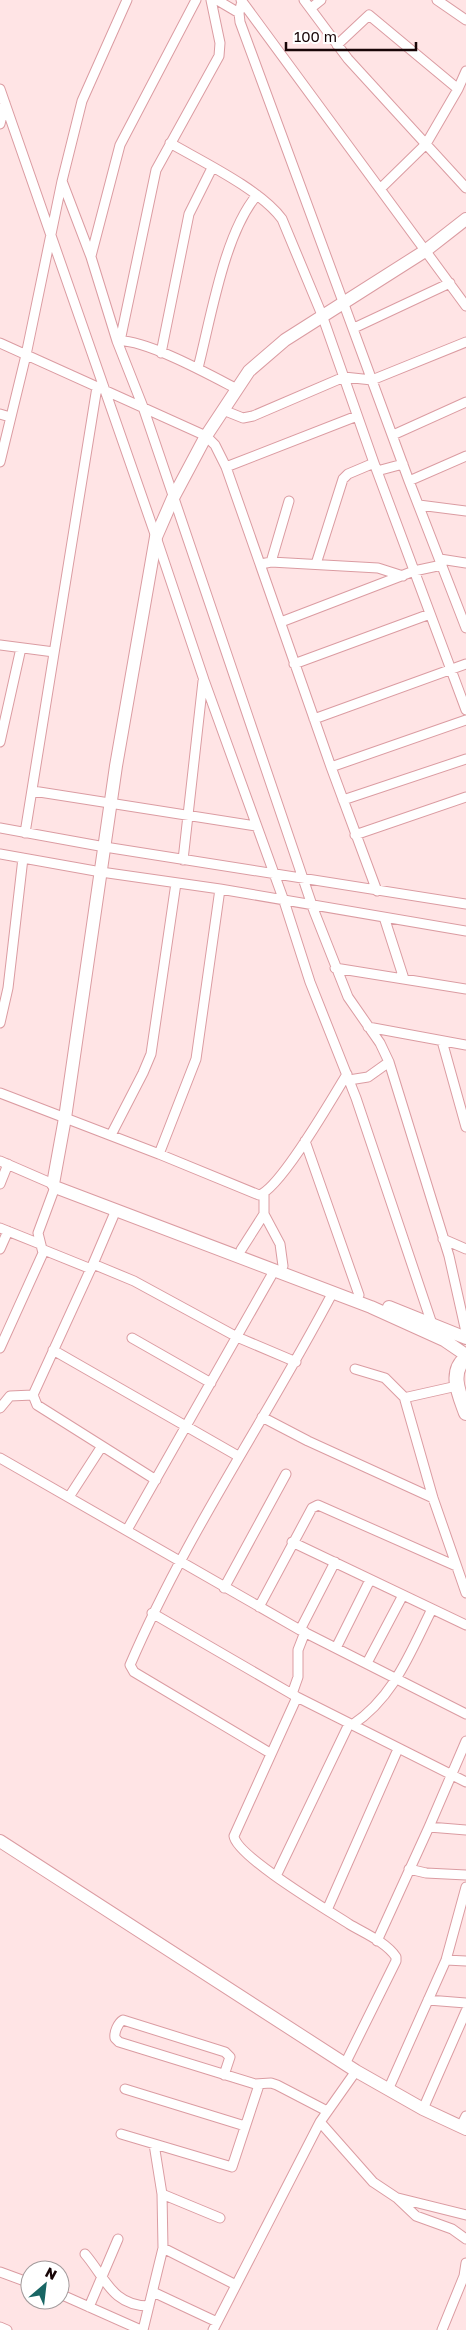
<svg xmlns="http://www.w3.org/2000/svg" width="466" height="2330" font-family="'Golos Text',sans-serif">
	<style>
		.lines { fill: none; stroke-linecap: round; stroke-linejoin: round }
		.street-casing { stroke: #db9ca2; stroke-width: 11 }
		.secondary-casing { stroke: #db9ca2; stroke-width: 14 }
		.primary-casing { stroke: #db9ca2; stroke-width: 16 }
		.street { stroke: #fff; stroke-width: 9 }
		.secondary { stroke: #fff; stroke-width: 12 }
		.primary { stroke: #fff; stroke-width: 14 }
	</style>
	<rect width="100%" height="100%" fill="#ffe4e5"/>
	<g class="lines">
		<g class="street-casing">
			<path id="street" d="M217,0L239,13
				M241,0L466,306
				M304,0L348,59L466,188
				M437,0L466,20
				M242,1L239,13L240,22L409,481L466,628
				M311,8L321,0
				M337,45L369,15L458,89
				M0,89L156,537L204,680L284,901L310,982L356,1098L433,1327
				M0,124L5,103
				M170,143C203,162 261,190 282,219L322,315L374,463L466,710
				M62,181L91,257L117,341L143,407L314,911L348,997L380,1043L389,1062L449,1256L466,1332
				M380,189L426,144L458,89L466,71
				M91,256L120,145L196,0
				M354,328L450,283
				M117,341C143,338 212,376 237,389
				M120,341L156,170L219,56L220,43L211,0
				M0,343L206,436L215,445L226,467L331,767L377,891
				M161,353L189,214L212,168
				M198,368C211,318 224,234 257,195
				M223,410L243,418L253,416L344,377L372,380L466,342
				M0,414L10,417
				M393,435L466,402
				M0,462L26,355L62,181L82,101L127,0
				M226,467L357,416
				M377,471L403,464
				M409,481L466,456
				M419,505L466,511
				M440,559L466,563
				M271,562L289,501
				M261,564L271,562L378,568L403,576
				M316,564L343,479L348,474L374,463
				M281,622L414,571L442,565
				M0,645L54,652
				M294,664L430,614
				M314,719L466,664
				M0,742L21,648
				M331,767L466,720
				M33,791L256,826
				M343,800L466,759
				M0,828L105,847L466,904
				M25,833L97,387
				M355,835L466,797
				M0,854L101,872L220,889L466,931
				M183,860L203,681
				M384,917L404,979
				M335,968L466,989
				M0,1023L8,988L23,858
				M368,1027L466,1045
				M442,1041L466,1127
				M349,1080L368,1077L389,1062
				M0,1093L159,1154L259,1195C280,1189 333,1097 347,1074
				M111,1135L143,1073L151,1054L176,883
				M305,1141L359,1295
				M159,1154L196,1059L220,889
				M0,1161L53,1184
				M0,1184L8,1164
				M264,1194V1214L280,1244L283,1266
				M116,1210L93,1264L33,1395L37,1405L156,1480
				M0,1228L40,1244
				M443,1239L466,1249
				M0,1249L8,1231
				M44,1250L91,1269
				M241,1250L264,1214
				M93,1264L134,1281L237,1337L296,1362
				M132,1338L211,1383
				M0,1348L43,1253L38,1233L55,1187
				M53,1350L238,1456
				M355,1369L385,1378L406,1399
				M457,1386L408,1397L405,1400L433,1498L466,1593
				M0,1408L10,1396L33,1395
				M262,1417L308,1441L433,1498
				M0,1458L300,1630L466,1714
				M69,1497L102,1446
				M127,1530L274,1271
				M292,1542L466,1625
				M224,1588L286,1474
				M259,1607L312,1508L318,1505L456,1566
				M152,1613L297,1697L466,1782
				M300,1630L335,1562
				M336,1648L370,1580
				M367,1663L403,1595
				M292,1694L298,1677V1650L305,1632
				M297,1697L234,1836C236,1856 329,1911 349,1924C364,1933 386,1942 396,1957V1961L345,2064
				M352,1725C394,1697 410,1653 432,1609
				M270,1753L134,1672L130,1665C186,1534 267,1418 333,1292
				M429,1827L466,1830
				M409,1869L426,1873L466,1875
				M276,1876L349,1724
				M327,1910L398,1749
				M377,1941L429,1827L466,1741
				M446,1960L466,1961
				M428,2000L466,2003
				M224,2075L230,2057L225,2052L123,2020C118,2023 114,2032 115,2038L119,2042L255,2084L271,2083L277,2085L327,2111
				M125,2089L245,2126
				M388,2090L446,1960L466,1887
				M423,2109L466,2011
				M320,2122L373,2182L397,2198L416,2216L452,2229L466,2239
				M461,2126L466,2116
				M121,2134L232,2167L259,2085
				M162,2194L220,2218
				M398,2198L466,2215
				M163,2248L236,2285
				M85,2254C105,2277 112,2306 149,2306
				M0,2272L30,2283
				M153,2292L217,2322
				M60,2294L141,2330
				M89,2307L118,2239
				M0,2327L7,2330
				M143,2330L163,2248L162,2194L154,2144
				M213,2330L320,2122L356,2071
				M442,2330L464,2276L466,2263"/>
		</g>
		<g class="secondary-casing">
			<path id="secondary" d="M53,1184L65,1118L116,766L156,537L173,498L206,436L249,371L285,340L425,251L466,219
				M53,1184L55,1187L371,1307L444,1340L466,1355
				M389,1307L466,1338
				M0,1841L356,2071L423,2109L466,2129"/>
		</g>
		<g class="primary-casing">
			<path id="primary" d="M466,1358C448,1372 460,1396 466,1413"/>
		</g>
		<use href="#street" class="street"/>
		<use href="#secondary" class="secondary"/>
		<use href="#primary" class="primary"/>
	</g>
	<g transform="translate(45 2285) rotate(28)"><circle r="24" fill="#ffffff" stroke="#a39b9c"/>
	<path d="M0-4L9 19L0 12L-9 19Z" fill="#186664"/>
	<text y="-8" font-size="14" font-weight="bold" text-anchor="middle" fill="#180507">N</text>
	</g>
	<path d="M286 42v8h130v-8" fill="none" stroke="#180507" stroke-width="2.5"/>
	<text x="294" y="42" font-size="15" fill="#180507" stroke="#ffffff" stroke-width="4" paint-order="stroke">100 m</text>
</svg>
